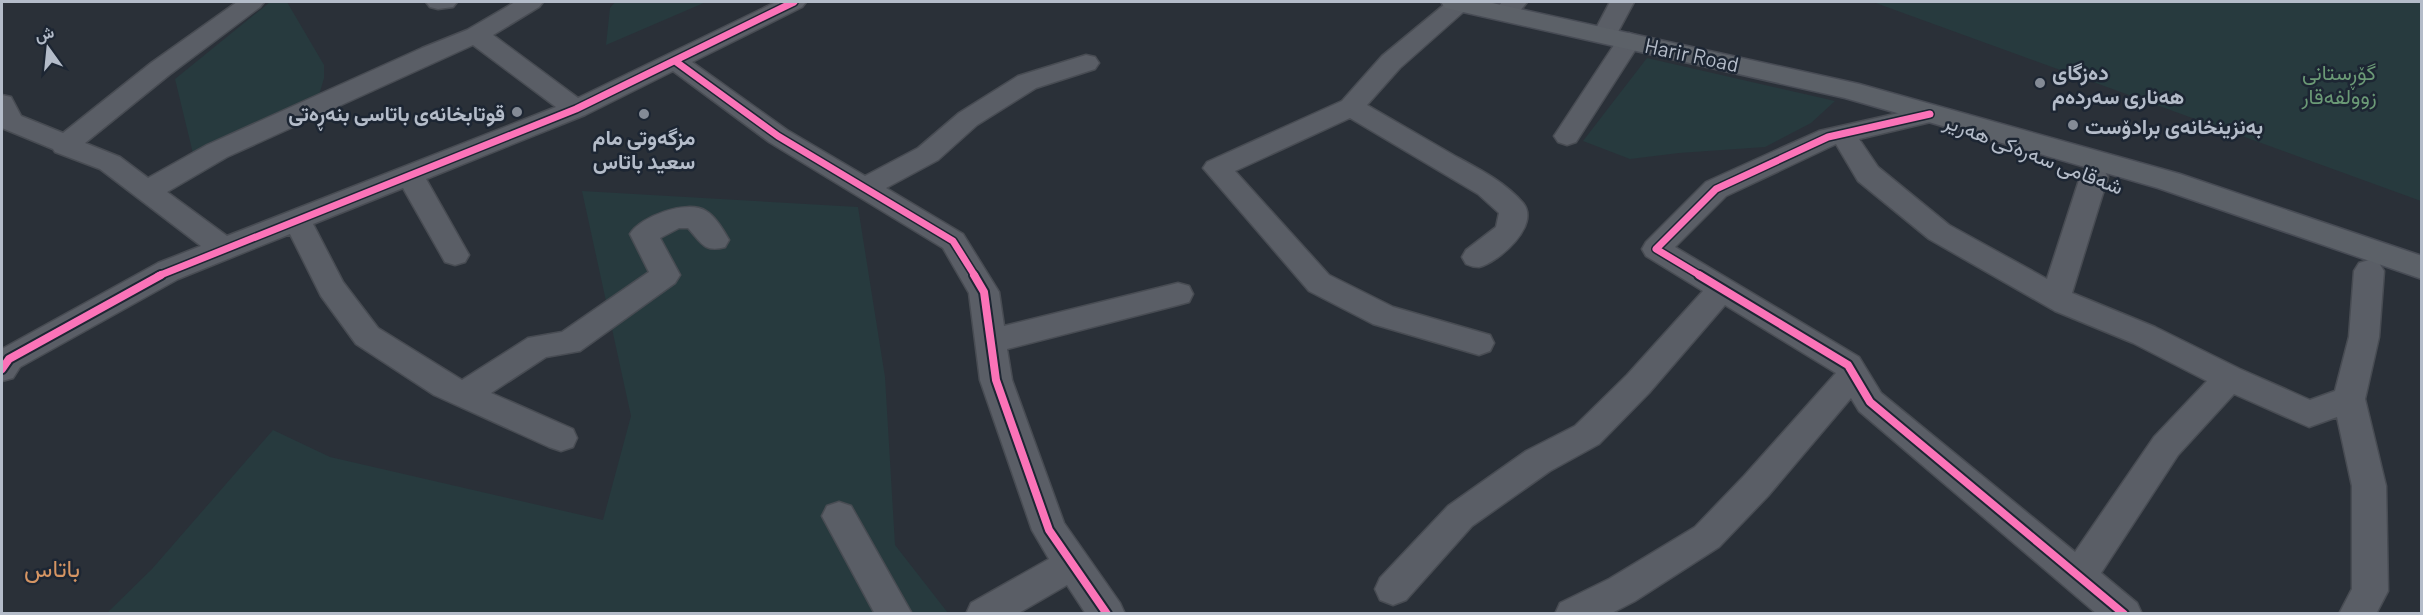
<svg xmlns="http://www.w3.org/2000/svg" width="2423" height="615" font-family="Barlow,Vazirmatn,sans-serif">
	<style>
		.green { fill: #273a3e }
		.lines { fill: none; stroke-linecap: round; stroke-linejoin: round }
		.minor-casing { stroke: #484c53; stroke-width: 3 }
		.major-casing { stroke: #484c55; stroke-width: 3 }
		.minor { fill: #5a5e66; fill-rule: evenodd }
		.major { fill: #5c6168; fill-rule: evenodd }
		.cycleway-far1-casing { stroke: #1d2633; stroke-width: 10 }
		.cycleway-casing { stroke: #1d2633; stroke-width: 12 }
		.cycleway-far1 { stroke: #fb73b8; stroke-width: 7 }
		.cycleway { stroke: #fb73b8; stroke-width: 8 }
		.poi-dot { fill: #848b96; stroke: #1d2633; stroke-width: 2 }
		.labels { text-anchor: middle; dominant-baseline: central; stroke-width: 5; stroke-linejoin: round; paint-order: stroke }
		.street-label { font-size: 21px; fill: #b4bcc9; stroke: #1d2633 }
		.poi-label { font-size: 21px; font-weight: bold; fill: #b4bcc9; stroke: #1d2633; text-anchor: start }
		.park-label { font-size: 21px; fill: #6b9a76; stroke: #1d2633 }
		.quarter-label { font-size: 24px; fill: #d59563; stroke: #1d2633 }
	</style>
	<rect width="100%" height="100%" fill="#2a3038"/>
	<path class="green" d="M270,2H287L324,65V78L317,102L197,170L175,79Z
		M615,2H706L606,45L610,8Z
		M1873,2H2421V201Z
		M1647,58L1835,101L1811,123L1765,147L1679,153L1630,159L1583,141Z
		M582,191L858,207L885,377L895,545L948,613L106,614L152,569L273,430L330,457L603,520L631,416Z"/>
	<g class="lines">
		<g class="minor-casing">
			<path id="minor" d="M237,2H264L260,7L169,75L85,143L120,157L148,178L207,145L422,48L467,30L515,2H543L539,7L493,35L578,98L776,2H806L802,7L692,62L787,130L865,176L918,148L959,113L1018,76L1086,55L1095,57L1099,63L1095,69L1036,88L977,125L938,160L886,188L963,234L999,292L1004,326L1178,283L1189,286L1193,294L1189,302L1178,305L1007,349L1012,380L1064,523L1120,603L1125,614H1086L1067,585L1017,614H966L971,603L1049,559L1032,530L980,380L969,293L943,248L769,142L673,71L585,115L426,179L469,255L465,262L455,265L445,262L403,188L313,224L343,282L378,328L462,380L528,338L562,332L649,272L630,234C640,217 687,199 706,211C715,216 724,231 729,240L725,247C704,253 701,242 688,228H679L660,238L680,275L675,283L580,351L546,357L491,393L573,429L577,438L573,447L561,451L549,447L434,395L356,344L321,296L290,234L178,279L20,367L13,378L2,381V349L158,263L201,246L100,169L55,152L53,149L2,128V95L11,97L21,116L63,133L151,63ZM473,45L556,107L227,236L167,192L227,157Z
				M426,2H457L453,7L438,9L430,7Z
				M1444,2H1468L1470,6L1400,68L1367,105C1396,122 1426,139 1455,156C1479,169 1505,182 1523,203C1541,225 1499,262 1479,267C1474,267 1470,266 1466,264L1462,257L1466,250L1496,227L1499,213L1478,194L1350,118L1235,171L1329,275L1393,307L1490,335L1494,343L1490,351L1479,355L1373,324L1309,291L1203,168L1207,162L1342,101L1382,56L1445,4Z
				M1502,2H1527C1518,14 1512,22 1496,18L1493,13Z
				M1610,2H1634L1613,41L1604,43L1595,41L1592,36Z
				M1629,33L1638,36L1641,41L1576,142L1567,145L1558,142L1554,136L1558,130L1620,36Z
				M1930,106L1939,108L1943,114L1939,120L1859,139L1878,167L1949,225L2047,279L2080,177L2084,170L2094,168L2104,170L2108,177L2072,293L2155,327L2240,369L2310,400L2335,391L2349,337L2354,271L2359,263L2369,260L2379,263L2384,271L2379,337L2365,399L2386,486L2388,591L2376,614H2339L2352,589V486L2337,417L2309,427L2234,394L2178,455L2101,573L2137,603L2142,614H2097L1859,411L1851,398L1768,496L1719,547L1635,601L1610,614H1555L1560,603L1609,579L1695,527L1744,476L1836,373L1725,305L1649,393L1599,444L1550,471L1472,526L1406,600L1393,605L1380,600L1375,589L1380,578L1448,506L1526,451L1575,426L1627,375L1703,291L1646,256L1642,249L1646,242L1706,182L1819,131ZM1836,144L1858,181L1929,239L2055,311L2133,343L2207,381L2154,437L2075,552L1881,393L1859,357L1675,247L1726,196Z
				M839,502L851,506L912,614H875L822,516L827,506Z"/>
		</g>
		<g class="major-casing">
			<path id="major" d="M1441,2H1488L1859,84L2180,174L2422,256V279L2158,188L1845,98L1454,10L1445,8Z"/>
		</g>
		<use href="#minor" class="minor"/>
		<use href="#major" class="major"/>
		<g class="cycleway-far1-casing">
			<path id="cycleway-far1" d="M675,61L778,136L953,241L975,276
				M158,276L576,109L794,2
				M1701,276L1656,249L1716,189L1828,137L1930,114"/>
		</g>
		<g class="cycleway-casing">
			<path id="cycleway" d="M974,275L984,292L996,380L1049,530L1107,614
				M1699,275L1848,365L1870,402L2124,614
				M2,369L9,359L161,275"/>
		</g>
		<use href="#cycleway-far1" class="cycleway-far1"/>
		<use href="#cycleway" class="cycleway"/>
	</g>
	<g class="poi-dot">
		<circle cx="2040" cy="83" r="6"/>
		<circle cx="517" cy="112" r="6"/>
		<circle cx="644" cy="114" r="6"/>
		<circle cx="2073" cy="125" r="6"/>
	</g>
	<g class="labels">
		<g class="street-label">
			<text transform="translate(1692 54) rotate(12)">Harir Road</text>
			<text transform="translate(2034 153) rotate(21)">شەقامی سەرەکی هەریر</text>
		</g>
		<g class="poi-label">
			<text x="2052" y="71">دەزگای<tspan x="2052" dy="24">هەناری سەردەم</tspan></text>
			<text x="505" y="112" text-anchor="end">قوتابخانەی باتاسی بنەڕەتی</text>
			<text x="2085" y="125">بەنزینخانەی برادۆست</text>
			<text x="644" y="136" text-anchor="middle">مزگەوتی مام<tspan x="644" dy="24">سعید باتاس</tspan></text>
		</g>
		<g class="park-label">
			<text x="2339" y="71">گۆڕستانی<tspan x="2339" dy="24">زوولفەقار</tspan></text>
		</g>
		<g class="quarter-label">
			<text x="52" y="567">باتاس</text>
		</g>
	</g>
	<rect width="2423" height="615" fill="none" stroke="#b4bcc9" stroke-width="6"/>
	<g transform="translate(48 48) rotate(345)" stroke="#1d2633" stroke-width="4.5" paint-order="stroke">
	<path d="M0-4.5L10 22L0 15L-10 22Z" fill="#b4bcc9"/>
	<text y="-9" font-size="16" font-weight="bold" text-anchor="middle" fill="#b4bcc9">ش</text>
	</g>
</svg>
